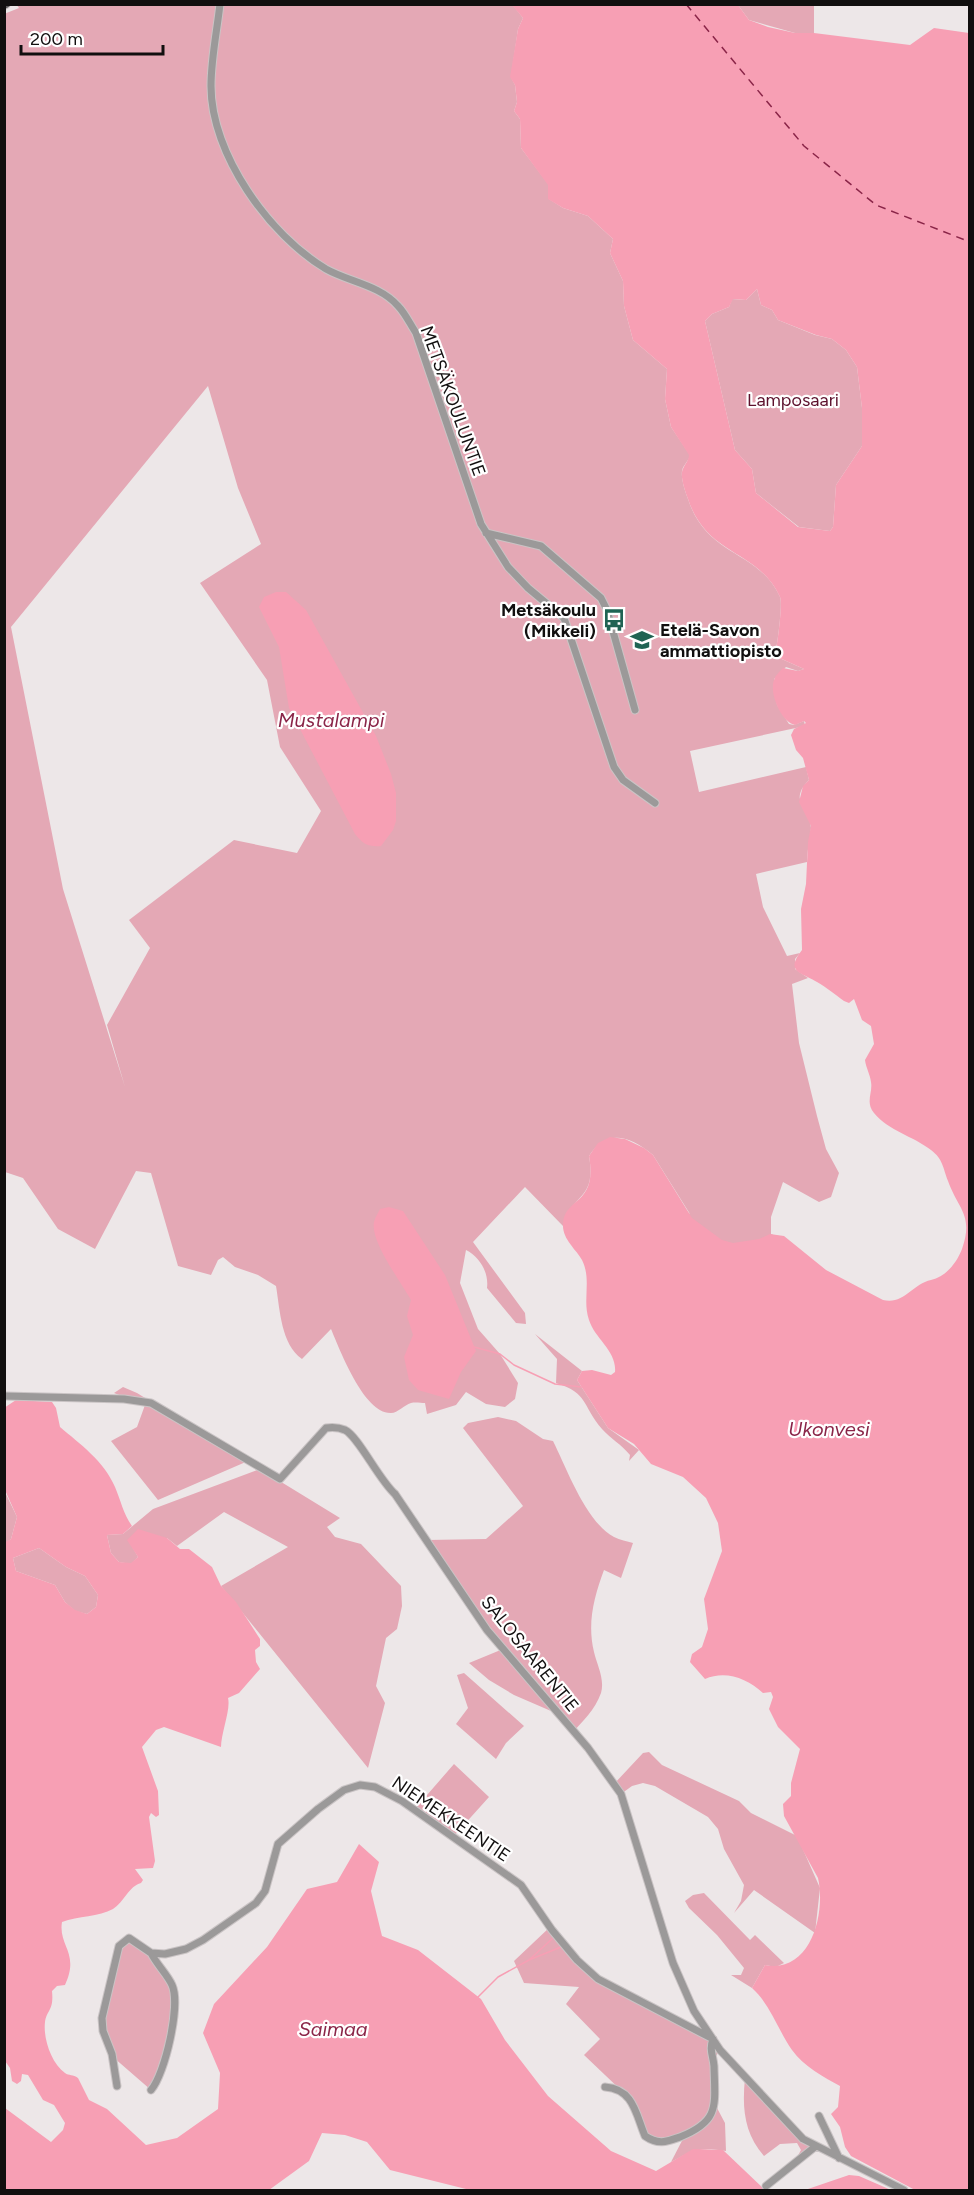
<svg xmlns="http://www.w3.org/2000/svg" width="974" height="2195" font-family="Figtree,sans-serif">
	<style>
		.green { fill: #e4a8b5; fill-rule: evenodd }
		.water { fill: #f79fb4; fill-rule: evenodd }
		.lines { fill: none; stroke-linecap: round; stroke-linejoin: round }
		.stream { stroke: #f79fb4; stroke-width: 1.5 }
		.ferry { stroke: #8a2548; stroke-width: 1.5; stroke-dasharray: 8 6; stroke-linecap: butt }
		.minor-casing { stroke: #cac4c5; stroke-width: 9 }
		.major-casing { stroke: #cac4c5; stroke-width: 10 }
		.minor { stroke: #9b9999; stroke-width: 7 }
		.major { stroke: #5b5859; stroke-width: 8 }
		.labels { text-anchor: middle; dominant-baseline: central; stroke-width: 4.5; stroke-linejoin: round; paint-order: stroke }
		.park-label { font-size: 18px; fill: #5d112d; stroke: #fff }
		.street-label { font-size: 18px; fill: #110f0f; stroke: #fff }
		.poi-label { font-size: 18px; font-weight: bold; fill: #110f0f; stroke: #fff; text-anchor: end }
		.water-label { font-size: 20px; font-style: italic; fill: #8a2548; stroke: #fff }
	</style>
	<rect width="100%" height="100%" fill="#ede7e8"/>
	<path class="green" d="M16,4H512L523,18L518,29L511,77L515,85L517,102L514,111L520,119L521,148L549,185V199L563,208L588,216L613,239L610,253L623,281L624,306L633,340L667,369L665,399L671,427L690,455C689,461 683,465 682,471C681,479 685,491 688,499C707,558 758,549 780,597C783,604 777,646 775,656L804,669L798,671L786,667L774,679L777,705L789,724L794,725L804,721L805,726L690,751L699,792L806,767L809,780C787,802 811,809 811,828C810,839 807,851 807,862L756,874L763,907L787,956L800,953L795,959V969L808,978L792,984L799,1043L817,1116L826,1149L839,1173L831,1197L819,1202L783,1182L771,1217V1234L785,1240L788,1260L796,1263L792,1268L777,1266L771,1257L761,1264L752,1261L750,1256L745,1257L738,1270L739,1287L733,1288L732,1284L724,1285V1296L717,1298L715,1294L712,1296L711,1300L704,1306L697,1301L689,1304L679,1302C678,1299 678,1296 676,1293C673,1288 664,1289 660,1284C638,1259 659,1222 681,1207L690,1214L653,1155C630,1136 607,1128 589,1156C597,1201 571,1193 563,1226L525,1187L473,1242L525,1313L526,1324L516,1323L487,1288C489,1273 480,1257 466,1250L460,1283L478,1329L500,1354L518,1383L515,1399L505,1407L486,1404L466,1392L456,1405L427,1414L425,1403C421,1403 415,1402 411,1403C404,1405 398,1413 391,1413C364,1414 340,1350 331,1329L302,1359C281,1344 280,1310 276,1286L258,1275L235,1267L223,1257L218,1260L211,1275L178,1266L151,1173L136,1171L95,1249L58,1229L23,1178L5,1172L4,14L19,8ZM208,386L238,488L261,544L200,583L267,680L280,747L321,811L297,853L234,840L129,920L150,948L107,1025L125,1087L63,889L11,627Z
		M738,5H814V33H795L749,20Z
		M757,289L761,305L772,310L778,320L815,335L832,339L846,350L857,367L862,408V446L836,485L833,527L830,531L799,527L756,493L752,469L735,450L705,321L712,314L729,307L732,299L746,300Z
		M535,1334L582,1371L577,1380L608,1428L639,1450L629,1461L630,1455C621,1444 611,1439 602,1429C582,1406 589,1393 556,1383L557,1359Z
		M123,1387L137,1393L248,1461L158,1500L111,1441L137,1427L145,1405L114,1393Z
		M498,1417L516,1421L543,1439L553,1441C567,1469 586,1522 614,1537C620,1540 627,1541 633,1543L621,1578L604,1570C594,1597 587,1623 594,1652C597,1665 605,1679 601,1693C595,1710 583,1721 571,1734L551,1711L514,1695L489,1680L469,1663L503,1649L427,1540L486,1539L523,1506L463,1428L468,1423Z
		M260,1469L340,1518L327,1527L335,1537L361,1544L401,1586L402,1606L397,1629L386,1638L376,1686L385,1703L368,1768L221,1586L288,1547L224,1512L177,1546L167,1538L133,1548L138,1557L131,1564L119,1562L111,1553L107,1535L123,1534L153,1509Z
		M4,1490L17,1517L11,1539L6,1543Z
		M39,1548L66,1567L85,1576L98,1595L96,1607L87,1614L75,1611L65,1602L55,1585L16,1571L13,1558Z
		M464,1673L524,1726L506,1743L496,1759L456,1724L468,1708L457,1675Z
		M649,1752L662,1765L739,1801L751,1813L797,1836L820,1888L815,1933L754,1890L734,1913L741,1901L744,1885L724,1849L718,1829L708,1817L655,1786L643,1783L632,1786L621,1794L614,1784L643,1753Z
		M454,1764L489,1797L453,1837L414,1810Z
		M704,1893L750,1940L755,1935L784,1963L776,1967L765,1965L752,1988L731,1975H741L744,1968L717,1935L689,1908L685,1901L693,1895Z
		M550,1927L598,1979L713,2039L720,2050L714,2059L717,2108L725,2123L726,2151C701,2147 694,2149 671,2162L685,2135L651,2141L626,2095L584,2055L600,2039L566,2004L579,1987L524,1983L514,1961Z
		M125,1939L151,1953L174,1996L162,2072L151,2090L113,2057L103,2031L119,1946Z
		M745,2078L813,2149L790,2170L801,2150L797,2143L780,2144L764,2156C744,2133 742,2108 745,2078Z"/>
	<path class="water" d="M512,5H738L749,20L768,27L795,33H814L910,45L934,28L969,33V2190H915L851,2156L845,2147L840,2127L831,2114L838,2107L840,2086C825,2078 803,2066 792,2050C778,2030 770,2004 752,1988L765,1965C811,1974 826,1913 818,1878L784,1816L783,1804L791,1796V1783L800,1749L778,1727L769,1709L773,1697L771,1692L763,1693C747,1678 725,1670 705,1679L690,1662L692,1654L702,1647L708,1629L704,1599L722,1551L718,1523L706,1498L683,1477L651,1464L634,1444L608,1428L577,1380L582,1371L592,1370L611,1375L615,1372C617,1351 595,1339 589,1320C582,1300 592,1280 582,1260C576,1249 562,1239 563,1224C564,1197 598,1206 589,1156L598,1143L610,1137L625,1139L644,1148L653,1155L692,1218L722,1240L733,1243L759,1239L770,1234L784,1236L826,1270L883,1300C904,1305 912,1284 931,1280C946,1277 957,1262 962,1249C974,1215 958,1209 948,1181C943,1168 943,1159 931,1150C913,1136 889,1131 874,1113C865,1102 873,1093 871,1082C870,1074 866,1068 865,1060L874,1044L871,1026L862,1020L854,999L849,1003L844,1001C836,995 826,987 817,982C800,972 785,972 802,950L801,909L806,884L808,842L811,826L799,802L803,786L809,780L803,758L796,750L791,735L794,729L806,723L804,721L795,725C781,722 769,693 774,680C775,676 780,671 783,668L798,671L804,669L775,656C777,646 783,604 780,597C758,549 707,557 688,499C685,491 681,479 682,472C683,466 689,461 689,455L671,427L665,399L667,369L633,340L624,306L623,281L610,253L613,239L588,216L563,208L548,199V185L521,148L520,119L514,111L517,102L515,85L510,77L518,29L523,18ZM757,289L761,305L772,310L778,320L816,335L832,339L846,350L857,367L862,408V446L836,485L833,527L830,531L798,527L756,493L752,469L735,450L705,321L712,314L729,307L733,299L746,300Z
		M276,592H286L306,610L376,736L391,774L396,793V821L393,830L381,846C368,847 363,844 355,834L289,708L279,647L259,607L264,597Z
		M389,1207L403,1211L445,1275L476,1351L461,1372L449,1399L418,1390L409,1380L404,1357L413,1335L407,1316L411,1300C401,1282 370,1241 374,1222C375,1218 378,1213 380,1209Z
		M16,1400L52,1402L56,1408L60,1427C80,1444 104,1461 115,1487C121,1501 123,1513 132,1526L123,1534L107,1535L111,1553L119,1562L131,1563L138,1557L127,1540L138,1529L167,1538L180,1549H189L212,1567L221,1586L236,1602L260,1639V1646L255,1650L256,1662L260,1669L239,1693L228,1698C231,1709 221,1733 221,1747L164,1727L156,1730L142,1747L158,1791L159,1815L156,1817L151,1813L149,1817L155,1861L153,1868L135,1869L143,1880L141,1883C129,1886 124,1902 113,1909C99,1917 78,1916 62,1922C58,1946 80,1953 65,1985L57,1986L52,1991C54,2011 47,2009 45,2022C43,2038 51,2063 65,2073C69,2076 73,2074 78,2078L89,2100L107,2109L146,2145L177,2138L218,2109L220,2073L203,2033L214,2004L267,1947L307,1889L337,1882L359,1844L379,1862L371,1891L382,1936L418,1950L481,1999L505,2040L548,2096L611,2151L656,2171L693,2149L723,2150L765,2190H470L390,2170L367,2142L345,2135L322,2133L309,2161L269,2190H5V2108L51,2142L63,2130L65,2123L54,2105L43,2100L28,2075L22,2074L21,2081L17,2084L12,2081L10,2068L5,2061L4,1543L11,1539L17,1517L5,1490L4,1408ZM39,1548L66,1567L85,1576L98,1595L96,1607L87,1614L75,1610L65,1602L55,1585L16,1571L13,1558Z
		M849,2175L859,2176L891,2190H805Z"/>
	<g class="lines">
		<path class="stream" d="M474,1347L500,1354L514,1365L555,1384L581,1387
			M530,1959L553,1938
			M478,1997L498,1977L529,1960L561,1947"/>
		<path class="ferry" d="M686,4L804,146L876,205L970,242"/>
		<g class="minor-casing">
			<path id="minor" d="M220,4C217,31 211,59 211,86C211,154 269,235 326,269C349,282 380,285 398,306C405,313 410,324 416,333L481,524L508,567L528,588L564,618L614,767L623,780L655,803
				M486,533L541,546L601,598L607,610L635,710
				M4,1396L124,1399L151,1403L280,1479L326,1428C333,1427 338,1427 345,1430C358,1436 379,1480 395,1494L487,1630L588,1748L621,1794L673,1963L694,2011L720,2050L803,2139L904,2190
				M117,2086L112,2054L103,2031L102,2018L119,1946L129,1938L151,1953L165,1954L186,1949L203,1940L256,1903L265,1891L278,1844L318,1809L344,1790L360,1785L375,1787L402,1801L521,1885L552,1930L577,1960L598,1979L713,2039C709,2050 713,2055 714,2066C715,2106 720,2121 680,2137C666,2142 658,2145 645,2136C636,2115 634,2089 605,2087
				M151,2090C165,2074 181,2005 172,1985C167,1974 157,1965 151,1953
				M819,2116L839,2158
				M766,2186L816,2146"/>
		</g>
		<g class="major-casing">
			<path id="major" d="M4,5L6,4"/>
		</g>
		<use href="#minor" class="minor"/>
		<use href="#major" class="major"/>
	</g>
	<defs>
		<g id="bus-bare" transform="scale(1.8)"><path d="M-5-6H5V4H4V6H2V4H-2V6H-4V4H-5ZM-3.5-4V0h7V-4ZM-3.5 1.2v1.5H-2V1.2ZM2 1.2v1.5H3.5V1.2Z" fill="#206353" stroke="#fff" stroke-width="2.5" paint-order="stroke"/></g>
		<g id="school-bare" transform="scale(1.8)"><path d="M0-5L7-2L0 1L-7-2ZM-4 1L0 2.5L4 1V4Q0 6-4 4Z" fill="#206353" stroke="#fff" stroke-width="2.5" paint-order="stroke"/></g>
	</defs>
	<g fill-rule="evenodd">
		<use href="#bus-bare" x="614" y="620"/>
		<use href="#school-bare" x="642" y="640"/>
	</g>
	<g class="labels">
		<g class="park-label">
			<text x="793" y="400">Lamposaari</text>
		</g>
		<g class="street-label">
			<text transform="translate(453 401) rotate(70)">METSÄKOULUNTIE</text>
			<text transform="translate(530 1654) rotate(51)">SALOSAARENTIE</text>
			<text transform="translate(451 1819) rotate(34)">NIEMEKKEENTIE</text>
		</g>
		<g class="poi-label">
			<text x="596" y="610">Metsäkoulu<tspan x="596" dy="21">(Mikkeli)</tspan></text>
			<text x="660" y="630" text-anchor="start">Etelä-Savon<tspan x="660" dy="21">ammattiopisto</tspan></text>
		</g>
		<g class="water-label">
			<text x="331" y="720">Mustalampi</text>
			<text x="829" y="1429">Ukonvesi</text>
			<text x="333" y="2029">Saimaa</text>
		</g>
	</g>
	<rect width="974" height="2195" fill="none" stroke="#110f0f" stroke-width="12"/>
	<path d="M21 45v9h142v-9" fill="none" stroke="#110f0f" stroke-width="3"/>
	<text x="30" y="45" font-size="18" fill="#110f0f" stroke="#ffffff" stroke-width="4.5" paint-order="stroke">200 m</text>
</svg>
